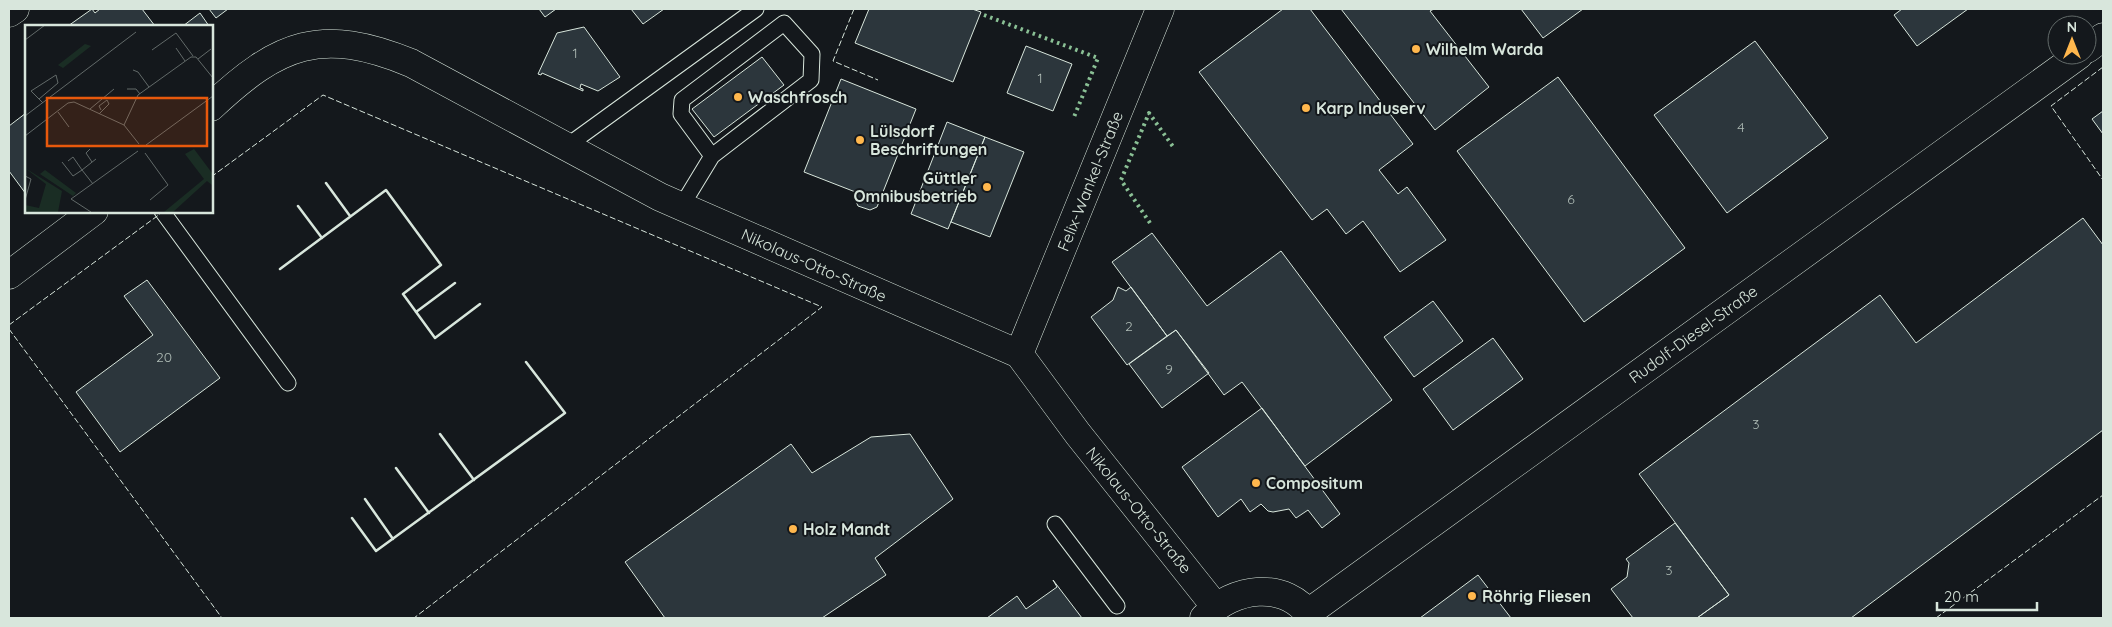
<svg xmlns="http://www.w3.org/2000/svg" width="2112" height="627" font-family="Quicksand,sans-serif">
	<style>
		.building { fill: #2c363c; stroke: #d8e6dc }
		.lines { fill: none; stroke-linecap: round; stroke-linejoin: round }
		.service-casing { stroke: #d8e6dc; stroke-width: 17 }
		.minor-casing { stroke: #d8e6dc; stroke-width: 29 }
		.service { stroke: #14181c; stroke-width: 15 }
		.minor { stroke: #14181c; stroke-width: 28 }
		.hedge { stroke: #8ac095; stroke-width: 4; stroke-dasharray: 2.5 4; stroke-linecap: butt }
		.fence { stroke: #d8e6dc; stroke-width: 1; stroke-dasharray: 6 2.5; stroke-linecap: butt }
		.wall { stroke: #d8e6dc; stroke-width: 2.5 }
		.poi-dot { fill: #ffb74d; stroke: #14181c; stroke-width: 2 }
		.labels { text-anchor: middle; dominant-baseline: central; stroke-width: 4; stroke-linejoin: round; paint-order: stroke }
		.number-label { font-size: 14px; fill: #adbab4 }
		.poi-label { font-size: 16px; font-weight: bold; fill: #d8e6dc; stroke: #14181c; text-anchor: start }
		.street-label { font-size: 16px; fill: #d8e6dc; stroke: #14181c }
		.inset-road { fill: none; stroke: #626a69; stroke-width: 1 }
		.view { fill: #e8590c; fill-opacity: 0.15; stroke: #e8590c; stroke-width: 2.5 }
		.inset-edge { fill: none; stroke: #d8e6dc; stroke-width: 2.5 }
	</style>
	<rect width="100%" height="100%" fill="#14181c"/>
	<path class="building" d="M92,9L95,13L100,9H142L155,26H68Z
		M209,9H228L216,18Z
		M539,9H556L545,17Z
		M631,9H664L643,24Z
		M869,9H972L981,12L953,82L855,43Z
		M1283,9H1310L1413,144L1379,170L1398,194L1407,187L1446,240L1400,272L1363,221L1346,234L1327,209L1312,220L1199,72Z
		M1341,9H1434L1430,11L1489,87L1435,130Z
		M1521,9H1583L1543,38Z
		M1902,9H1968L1917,46L1894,15Z
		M200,13L209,26H183Z
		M584,27L620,77L598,91L581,84L580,88L583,89V91L542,73L541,75L538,74L557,33Z
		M1755,41L1828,138L1727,213L1654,115Z
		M1026,46L1072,64L1053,111L1007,93Z
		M762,57L784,85L714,137L692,109Z
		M1558,77L1685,248L1584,322L1457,151Z
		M841,79L916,109L877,207L870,210L858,206L855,199L858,193L804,172Z
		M2103,111V134L2092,119Z
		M26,113V194L9,171V126Z
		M947,122L985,137L948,229L911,214Z
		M985,137L1024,152L990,237L951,222Z
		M2083,218L2103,245V430L1851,618H1697L1729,595L1639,474L1880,295L1916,343Z
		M1152,233L1207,306L1281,251L1392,400L1305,466L1242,382L1224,395L1176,330L1167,336L1112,262Z
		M147,280L220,378L120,452L76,392L153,335L124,296Z
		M1118,287L1126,291L1131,287L1167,336L1127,365L1091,317L1113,300Z
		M1433,301L1463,341L1414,377L1384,337Z
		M1176,330L1209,373L1162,408L1129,364Z
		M1493,338L1523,379L1453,430L1423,389Z
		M1262,408L1340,514L1322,528L1308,510L1296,518L1289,509L1273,512L1268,511L1261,504L1250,512L1241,499L1218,517L1182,467Z
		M910,434L953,499L875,558L886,575L822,618H665L625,562L791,444L812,473L871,437Z
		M1675,523L1729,595L1697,618H1633L1611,589L1627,577L1629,563L1626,559Z
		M1478,575L1511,618H1420Z
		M1053,580L1082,618H987L1017,596L1026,609L1057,587Z"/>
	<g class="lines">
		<g class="service-casing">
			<path id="service" d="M567,146L756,9
				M681,207L712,156L811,80L812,54L784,23L682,100L681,114L712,156
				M162,211L288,383
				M1055,524L1117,606"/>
		</g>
		<g class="minor-casing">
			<path id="minor" d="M9,13L15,9
				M2087,49L2103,37
				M211,107C279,43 321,26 411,63L660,197L1019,354L1078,434L1215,606
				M9,275L94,211
				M1019,354L1160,9
				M1308,613L2079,55
				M1204,618C1233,587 1285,579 1312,618"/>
		</g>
		<use href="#service" class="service"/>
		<use href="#minor" class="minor"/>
		<path class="hedge" d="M984,15L1098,58L1074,117
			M1150,223L1121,180L1149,113L1174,148"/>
		<path class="fence" d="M854,9L833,61L878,80
			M2103,67L2051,106L2103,180
			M211,177L323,95L822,307L414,618
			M9,325L160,214
			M9,329L222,618
			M1936,618L2103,495"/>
		<path class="wall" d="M326,183L350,216
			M298,206L322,238
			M280,269L386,190L441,265L403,294L435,338L480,304
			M416,312L455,283
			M440,434L474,480
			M396,468L429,513
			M365,499L393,539
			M352,518L376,551L565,413L526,362"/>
	</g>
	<g class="poi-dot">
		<circle cx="1416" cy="49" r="5"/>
		<circle cx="738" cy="97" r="5"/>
		<circle cx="1306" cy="108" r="5"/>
		<circle cx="860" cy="140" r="5"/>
		<circle cx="987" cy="187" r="5"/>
		<circle cx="1256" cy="483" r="5"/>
		<circle cx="793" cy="529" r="5"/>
		<circle cx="1472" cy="596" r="5"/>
	</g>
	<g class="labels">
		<g class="number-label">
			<text x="575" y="53">1</text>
			<text x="1040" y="78">1</text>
			<text x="1741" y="127">4</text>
			<text x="1571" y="199">6</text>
			<text x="1129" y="326">2</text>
			<text x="164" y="357">20</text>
			<text x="1169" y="369">9</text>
			<text x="1756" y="424">3</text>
			<text x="1669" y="570">3</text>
		</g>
		<g class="poi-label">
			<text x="1426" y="49">Wilhelm Warda</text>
			<text x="748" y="97">Waschfrosch</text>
			<text x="1316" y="108">Karp Induserv</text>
			<text x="870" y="131">Lülsdorf<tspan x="870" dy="18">Beschriftungen</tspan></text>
			<text x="977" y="178" text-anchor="end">Güttler<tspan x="977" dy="18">Omnibusbetrieb</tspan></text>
			<text x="1266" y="483">Compositum</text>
			<text x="803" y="529">Holz Mandt</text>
			<text x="1482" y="596">Röhrig Fliesen</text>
		</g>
		<g class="street-label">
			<text transform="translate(1090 181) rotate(-68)">Felix-Wankel-Straße</text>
			<text transform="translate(814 265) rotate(24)">Nikolaus-Otto-Straße</text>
			<text transform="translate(1693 334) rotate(-36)">Rudolf-Diesel-Straße</text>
			<text transform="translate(1139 510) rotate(51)">Nikolaus-Otto-Straße</text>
		</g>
	</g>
	<g transform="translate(25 25)">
		<rect width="188" height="188" fill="#14181c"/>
		<path d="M60,19L66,21L38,43L33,40ZM169,124L187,148V160L182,156L148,187H139L179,154L160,129ZM0,143L37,166L33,187H0V180L14,183L21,159ZM20,145L51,168L48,171L15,149Z" fill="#1a2d24"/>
		<path class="inset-road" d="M0,15L20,0M151,23L160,36M127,25L151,8L168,31M173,34L186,24M108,45L113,47L124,62M102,64H111L115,69M14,74L33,58L31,50L6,66L18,78M65,84L89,64M33,87L44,102M74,89L84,79L82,75L74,81L76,85M0,91L111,7M99,100L113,70L166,32H171L188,53M0,111L43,78L49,77L99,100L114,119M121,120L188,71M65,124L61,128L67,137M120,128L143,160L125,175M43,136L48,132L57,145M37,137L48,151L57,145L68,159M57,145L71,134M0,151L6,154L0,175M66,187L46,174L113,126"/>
		<path class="view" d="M22,73H182V121H22Z"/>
		<rect width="188" height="188" class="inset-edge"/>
	</g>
	<rect width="2112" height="627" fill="none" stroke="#d8e6dc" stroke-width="20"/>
	<g transform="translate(2072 40)"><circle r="24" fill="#14181c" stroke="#626a69"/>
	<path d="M0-4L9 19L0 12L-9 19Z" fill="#ffb74d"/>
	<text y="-8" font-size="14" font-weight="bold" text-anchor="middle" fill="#d8e6dc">N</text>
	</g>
	<path d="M1937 602v8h100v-8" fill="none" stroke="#d8e6dc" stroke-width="2.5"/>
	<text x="1944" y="602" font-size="15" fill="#d8e6dc" stroke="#14181c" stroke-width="4" paint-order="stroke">20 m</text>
</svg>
